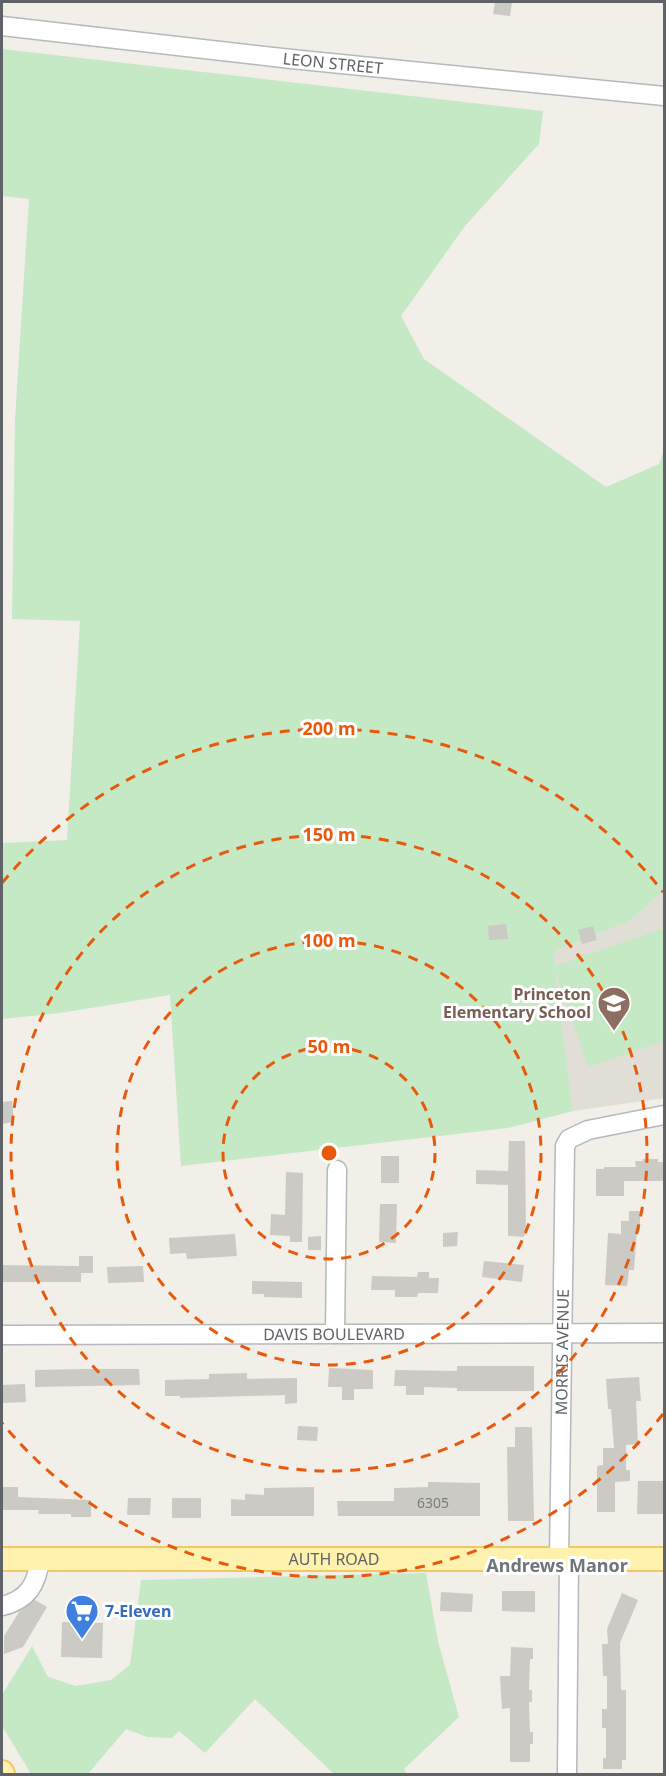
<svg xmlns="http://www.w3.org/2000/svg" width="666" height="1776" font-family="'Noto Sans',sans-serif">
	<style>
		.education { fill: #e1ded6 }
		.green { fill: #c5e8c5 }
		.building { fill: #cccac5 }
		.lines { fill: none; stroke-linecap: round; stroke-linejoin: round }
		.minor-casing { stroke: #b5b8bc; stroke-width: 21 }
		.major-casing { stroke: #f2c960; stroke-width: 26 }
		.minor { stroke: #fff; stroke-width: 18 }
		.major { stroke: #fff2af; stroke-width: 22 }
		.ring { fill: none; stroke: #e8590c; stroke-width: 3; stroke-dasharray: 10 8 }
		.labels { text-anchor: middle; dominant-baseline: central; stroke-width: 6; stroke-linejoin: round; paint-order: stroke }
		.number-label { font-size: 14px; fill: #7a7d7f }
		.street-label { font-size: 16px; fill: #5f6368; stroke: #fff }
		.education-label { font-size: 16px; font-weight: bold; fill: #785e54; stroke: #fff; text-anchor: end }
		.shop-label { font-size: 16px; font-weight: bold; fill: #366cbe; stroke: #fff; text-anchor: start }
		.neighbourhood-label { font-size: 18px; font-weight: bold; fill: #70757a; stroke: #fff }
		.centre { fill: #e8590c; stroke: #fff; stroke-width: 3 }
		.ring-label { font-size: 18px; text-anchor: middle; font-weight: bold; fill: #e8590c; stroke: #fff; stroke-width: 6; stroke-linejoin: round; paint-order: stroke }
	</style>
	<rect width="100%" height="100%" fill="#f1efe8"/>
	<path class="education" d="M664,891V1098L573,1111L554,966V951L628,922Z"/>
	<path class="green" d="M2,49L543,111L539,144L465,226L401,316L424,359L606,487L659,464L664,450V891L628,922L554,951L555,966L664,928V1041L588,1067L555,970L573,1111L508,1128L181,1166L170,995L60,1013L2,1019V843L67,840L80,621L12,619L15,419L29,199L2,196Z
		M426,1573L438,1641L459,1717L404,1769L407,1774H334L255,1699L205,1753L179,1731L172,1738L147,1737L126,1729L88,1774H31L2,1726V1695L32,1646L48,1677L76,1686L111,1680L130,1665L141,1580Z"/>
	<path class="building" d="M495,2H512L510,16L493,14Z
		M506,924L508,939L489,940L488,926Z
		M593,926L597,940L582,944L578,930Z
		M12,1101L14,1122L2,1124V1102Z
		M509,1141H525L526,1235H524V1237L508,1236V1185L476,1184V1170L508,1171Z
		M381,1156H399V1183H381Z
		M643,1159H658V1162H663V1181H624V1196H596V1169H604V1167H636L635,1161H643Z
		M286,1172L303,1173L302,1242H290V1236L270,1235L271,1214L285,1215Z
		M380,1204H397L396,1243L379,1242Z
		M629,1211H640V1230H637L634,1270H629L627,1286L605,1285L608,1233L621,1234V1221H629Z
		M458,1232L457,1246L443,1247V1233Z
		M235,1234L237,1256L187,1259L186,1253L170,1254L169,1238Z
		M321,1236V1250H308V1237Z
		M79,1256H93V1273H81V1282H2V1265L79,1266Z
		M484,1261L524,1265L522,1282L482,1277Z
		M143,1266L144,1282L108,1283L107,1267Z
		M418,1272H429V1278H439L438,1293H418L417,1297H395V1290H371L372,1276L417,1277Z
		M252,1281L302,1282V1298L264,1297V1294H252Z
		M457,1366H534V1391H457V1388L424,1387V1395H406V1386H394L395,1370L457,1371Z
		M329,1368L373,1370V1389H354V1400H342V1387H328Z
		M82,1369H139L140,1385L35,1387V1370Z
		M247,1373V1379L297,1378V1403L285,1404V1395L180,1398V1396H165V1380L209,1379V1374Z
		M639,1377L641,1401H636L638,1444L626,1445V1470H630V1481L615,1482V1512H597V1466L603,1465V1448H614L611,1409H608L606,1379Z
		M25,1384L26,1402L2,1403V1385Z
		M298,1426L318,1427L317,1441L297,1440Z
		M515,1427H532L534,1521H508L507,1447H515Z
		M638,1481H664V1514H637Z
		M428,1482L480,1483V1516H338L337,1501H394V1488L428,1487Z
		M2,1487H18V1497L91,1500V1517H71V1514H38L39,1510H2Z
		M314,1487V1516H231V1499L245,1500V1494L264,1495V1488Z
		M128,1498H151L150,1515H127Z
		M172,1498H201V1518H172Z
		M502,1591H535V1612L502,1611Z
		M441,1592L473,1594L472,1612L440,1611Z
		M622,1593L638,1600L620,1643L621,1690H626V1760H622V1769H603V1758H606V1728H602V1709H607V1676H603L602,1644H608L607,1629Z
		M35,1600L47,1607L23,1647L4,1654V1636L19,1612Z
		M62,1622L103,1623L102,1658L61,1657Z
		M511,1647L533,1648V1659H530L529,1690H532V1702H529L530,1732H533V1744H530V1762H510V1708L502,1709L500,1676H510Z"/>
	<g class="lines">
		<g class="minor-casing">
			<g id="minor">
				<path id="s1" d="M2,26L291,59L664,96"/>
				<path d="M335,1334L337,1170"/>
				<path id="s2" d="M2,1335L664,1333"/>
				<path id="s3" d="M559,1559L565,1146L569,1139L588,1130L664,1115"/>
				<path d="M2,1606C28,1600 37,1584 40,1559"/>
				<path d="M567,1774L569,1559"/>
			</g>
		</g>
		<g class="major-casing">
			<g id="major">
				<path id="s4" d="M2,1559H664"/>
				<path d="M2,1772L3,1774"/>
			</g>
		</g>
		<use href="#minor" class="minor"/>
		<use href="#major" class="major"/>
	</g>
	<g class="ring">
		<circle cx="329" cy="1153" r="106"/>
		<circle cx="329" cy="1153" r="212"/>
		<circle cx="329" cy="1153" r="318"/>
		<path d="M663 1414A424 424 0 0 1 2 1423M2 883A424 424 0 0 1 663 892"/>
	</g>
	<defs>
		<g id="school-pin" transform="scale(1.725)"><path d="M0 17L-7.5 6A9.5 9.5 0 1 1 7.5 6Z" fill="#8d6e63" stroke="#fff"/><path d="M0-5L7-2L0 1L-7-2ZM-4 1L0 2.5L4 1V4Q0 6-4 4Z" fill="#fff"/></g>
		<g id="supermarket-pin" transform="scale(1.725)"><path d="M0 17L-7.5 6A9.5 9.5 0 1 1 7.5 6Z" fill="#3f7fe0" stroke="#fff"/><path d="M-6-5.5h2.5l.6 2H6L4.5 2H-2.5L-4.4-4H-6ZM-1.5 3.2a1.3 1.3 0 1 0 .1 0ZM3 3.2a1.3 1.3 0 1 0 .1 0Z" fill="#fff"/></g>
	</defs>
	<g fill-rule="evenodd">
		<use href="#school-pin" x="614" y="1003"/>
		<use href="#supermarket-pin" x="82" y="1611"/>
	</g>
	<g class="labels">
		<g class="number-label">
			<text x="433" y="1502">6305</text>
		</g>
		<g class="street-label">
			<text stroke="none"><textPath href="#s1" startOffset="333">LEON STREET</textPath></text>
			<text stroke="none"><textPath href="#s2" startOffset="332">DAVIS BOULEVARD</textPath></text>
			<text stroke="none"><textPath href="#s3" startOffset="207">MORRIS AVENUE</textPath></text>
			<text stroke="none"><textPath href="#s4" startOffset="332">AUTH ROAD</textPath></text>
		</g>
		<g class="education-label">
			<text x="591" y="994">Princeton<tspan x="591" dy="18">Elementary School</tspan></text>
		</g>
		<g class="shop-label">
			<text x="105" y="1611">7-Eleven</text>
		</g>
		<g class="neighbourhood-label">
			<text x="557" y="1565">Andrews Manor</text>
		</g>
	</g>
	<circle cx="329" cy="1153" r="9" class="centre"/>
	<g class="ring-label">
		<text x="329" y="735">200 m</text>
		<text x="329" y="841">150 m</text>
		<text x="329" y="947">100 m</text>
		<text x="329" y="1053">50 m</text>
	</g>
	<rect width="666" height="1776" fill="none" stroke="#5f6368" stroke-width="6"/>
</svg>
